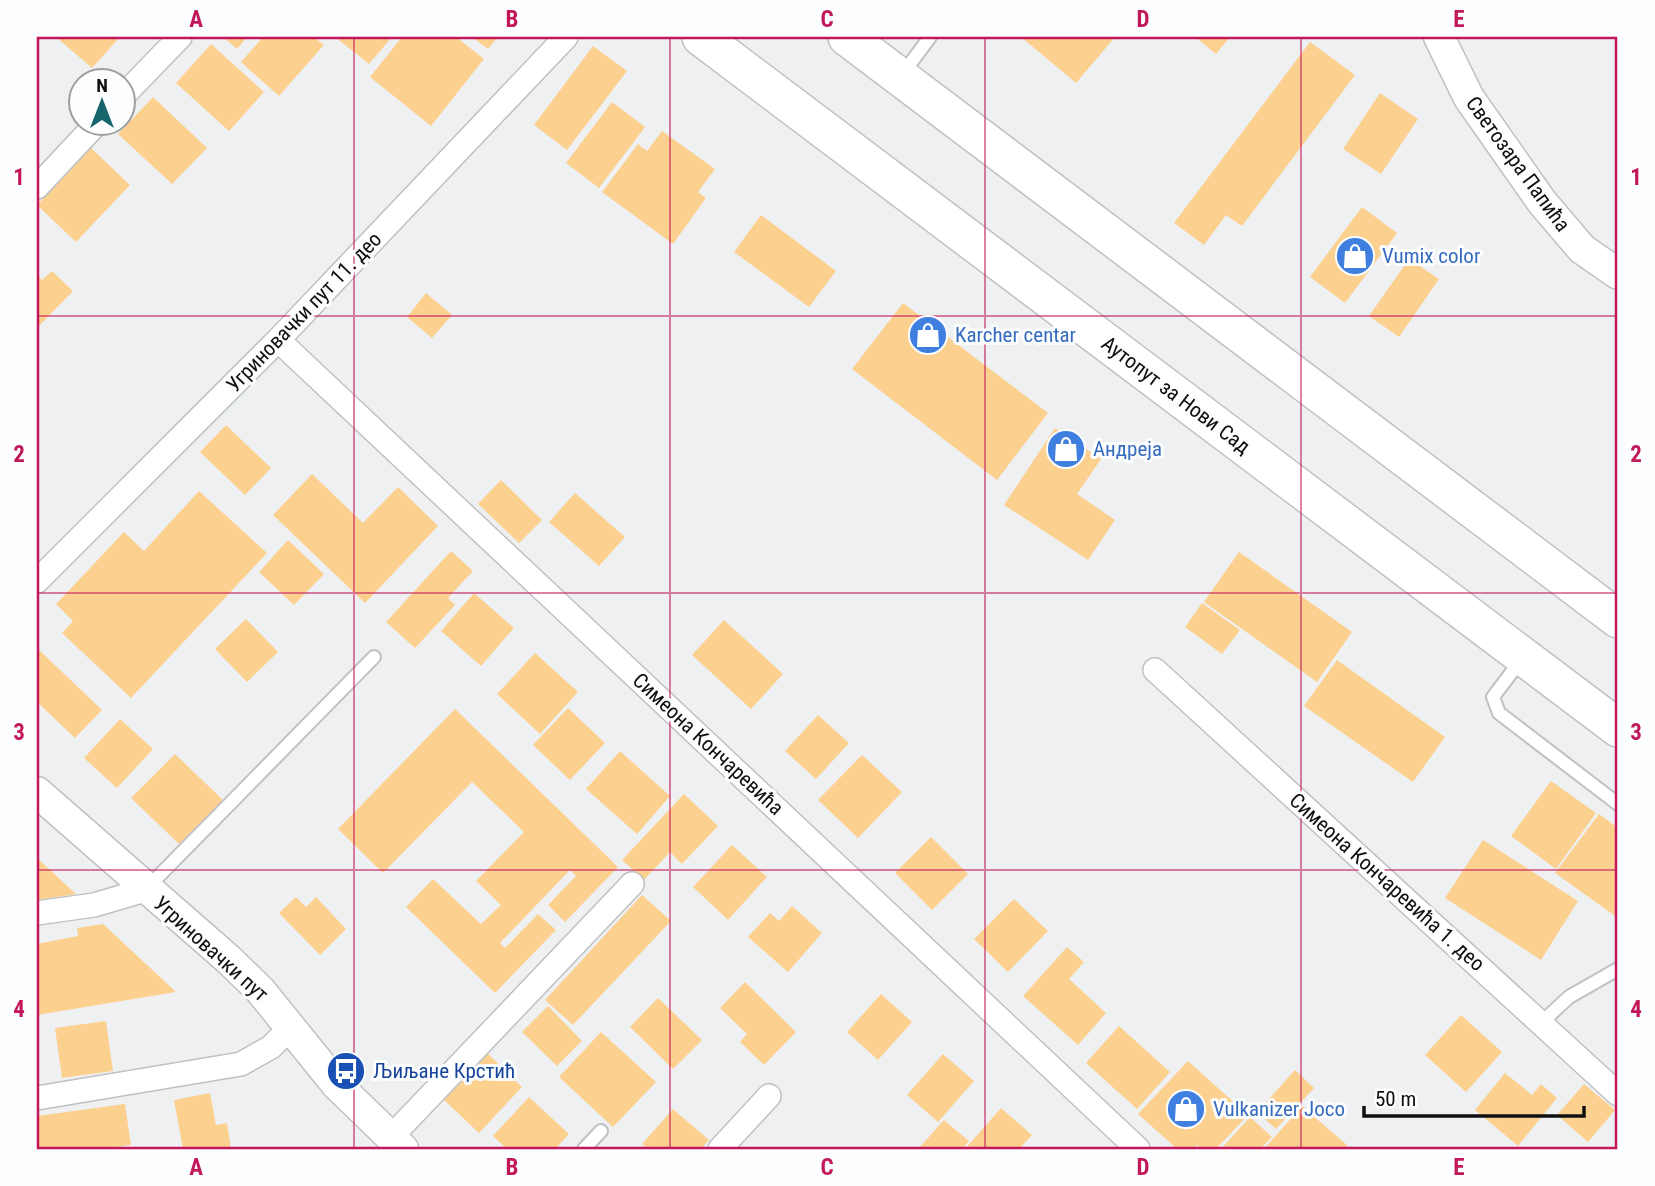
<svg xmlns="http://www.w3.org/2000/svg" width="1655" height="1186" font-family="'Roboto Condensed',sans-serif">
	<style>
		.building { fill: #fcd190 }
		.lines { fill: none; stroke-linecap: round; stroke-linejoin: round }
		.service-casing { stroke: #bfc1c3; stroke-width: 16 }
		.minor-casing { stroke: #bfc1c3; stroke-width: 26 }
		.tertiary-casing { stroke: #bfc1c3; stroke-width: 33 }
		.primary-casing { stroke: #bfc1c3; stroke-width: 40 }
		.service { stroke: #fff; stroke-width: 12 }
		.minor { stroke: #fff; stroke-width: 23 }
		.tertiary { stroke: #fff; stroke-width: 30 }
		.primary { stroke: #fff; stroke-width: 37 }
		.grid { fill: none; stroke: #c2185b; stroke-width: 2; stroke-opacity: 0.55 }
		.labels { text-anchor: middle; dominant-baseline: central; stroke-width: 6; stroke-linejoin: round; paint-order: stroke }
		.street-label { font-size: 21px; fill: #0f0f10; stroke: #fcfdff }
		.shop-label { font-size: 21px; fill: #366cbe; stroke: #fcfdff; text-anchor: start }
		.transit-label { font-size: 21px; fill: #164399; stroke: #fcfdff; text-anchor: start }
		.neatline { fill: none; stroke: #c2185b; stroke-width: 2.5 }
		.grid-label { font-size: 23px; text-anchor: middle; font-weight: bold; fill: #c2185b }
	</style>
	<rect width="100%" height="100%" fill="#eef0f2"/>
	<path class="building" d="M56,37H120L92,68Z
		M223,37H247L237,49Z
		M263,37H314L324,45L279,96L241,62Z
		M335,37H392L369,64Z
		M402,37H456L484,59L431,126L370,77Z
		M472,37H498L488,49Z
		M1021,37H1115L1076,83Z
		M1195,37H1230L1216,54Z
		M1310,42L1355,75L1242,226L1226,215L1204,245L1174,223Z
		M211,44L264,92L229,131L176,83Z
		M593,46L627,71L567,150L534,125Z
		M1380,93L1418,119L1381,174L1343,149Z
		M153,97L207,148L172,184L118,134Z
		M612,102L645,127L599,188L566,163Z
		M662,131L715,169L698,192L706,198L673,244L602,192L638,144L647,151Z
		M91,148L130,185L76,242L37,205Z
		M1362,207L1397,233L1345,303L1310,277Z
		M761,215L836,271L809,307L734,252Z
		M1409,259L1439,279L1399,337L1369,316Z
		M52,271L73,291L37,328V275L42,280Z
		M426,293L452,315L432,338L407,317Z
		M903,303L1048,413L997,480L852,369Z
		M226,425L271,468L245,495L200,452Z
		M1055,428L1101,459L1077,494L1115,520L1088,560L1004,505Z
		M312,474L363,523L398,487L438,526L365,603L273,515Z
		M501,480L542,520L519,543L478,504Z
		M199,491L267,553L131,698L62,633L73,621L56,604L124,532L144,551Z
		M575,493L625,537L599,566L549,522Z
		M288,540L324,574L294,605L259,572Z
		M451,551L473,571L448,598L455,605L415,648L386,622Z
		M1239,552L1352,632L1317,682L1204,602Z
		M474,593L514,628L481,666L441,631Z
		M1202,603L1240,630L1222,654L1185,627Z
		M246,619L278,652L247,682L215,649Z
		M724,620L783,674L751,709L692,655Z
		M37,648L102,710L75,738L37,702Z
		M535,653L578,692L540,734L497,694Z
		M1337,660L1445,737L1413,782L1304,706Z
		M568,708L605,743L570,780L533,745Z
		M455,709L618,867L565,922L548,905L576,876L570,870L500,943L505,948L538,914L556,930L495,993L406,907L433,879L481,924L501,905L476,881L524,832L472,782L383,873L338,829Z
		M818,715L849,743L816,779L785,751Z
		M120,719L153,749L117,788L84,758Z
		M620,751L670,796L637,834L586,789Z
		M175,754L223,800L179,844L131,798Z
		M862,755L902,792L858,838L818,800Z
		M1551,781L1596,813L1556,869L1511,836Z
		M684,794L718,826L682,864L670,852L644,880L622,860Z
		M1599,814L1618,828V918L1555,873Z
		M931,837L968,874L932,910L895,873Z
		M1483,840L1578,901L1541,960L1445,898Z
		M732,845L767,877L728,920L693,887Z
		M37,858L76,894L37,900Z
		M642,895L671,921L573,1025L545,1000Z
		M296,897L306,907L316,897L346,929L320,955L279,913Z
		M1014,899L1048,931L1008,972L974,939Z
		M792,906L822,933L788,972L748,937L770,913L779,921Z
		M103,924L176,992L37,1015V944L78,936L77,928Z
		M1067,947L1084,962L1069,979L1106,1013L1078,1045L1023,996Z
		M745,982L796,1032L764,1065L740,1042L747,1034L720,1008Z
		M881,994L912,1022L878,1060L847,1032Z
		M658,998L702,1040L673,1069L630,1027Z
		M548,1006L582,1041L557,1066L522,1032Z
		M1461,1015L1502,1052L1466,1092L1425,1055Z
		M106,1021L113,1071L62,1078L55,1028Z
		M1119,1026L1170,1072L1137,1109L1086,1063Z
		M601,1032L656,1082L613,1127L559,1077Z
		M487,1053L522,1087L479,1133L443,1099Z
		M943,1054L974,1081L938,1122L907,1095Z
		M1188,1061L1248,1115L1216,1149H1202L1197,1145L1193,1149H1177L1138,1114Z
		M1295,1070L1314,1088L1276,1129L1257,1112Z
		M1505,1073L1532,1095L1541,1084L1557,1098L1518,1146L1475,1110Z
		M1584,1084L1615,1110L1588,1142L1557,1115Z
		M210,1093L216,1125L227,1123L231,1149H183L174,1100Z
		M529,1097L569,1134L555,1149H507L493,1136Z
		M125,1104L131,1145L99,1149H37V1116Z
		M1302,1106L1348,1146L1345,1149H1264Z
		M1001,1108L1032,1135L1019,1149H965Z
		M673,1109L709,1140L701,1149H648L642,1144Z
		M1250,1117L1272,1137L1260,1149H1221Z
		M944,1120L969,1141L962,1149H918Z"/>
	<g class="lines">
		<g class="service-casing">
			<path id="service" d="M901,76L930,37
				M1521,660L1493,697L1499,713L1618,804
				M146,889L374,657
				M1541,1023L1569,997L1618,969
				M584,1149L601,1131"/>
		</g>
		<g class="minor-casing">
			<path id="minor" d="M122,97L180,37
				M37,187L98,122
				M278,340L1138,1149
				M37,581L278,340L566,37
				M1155,670L1618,1094
				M37,913L94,905L145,890
				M37,1098L241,1064L271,1047L289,1029
				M391,1137L632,884
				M720,1149L769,1096"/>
		</g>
		<g class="tertiary-casing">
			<path id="tertiary" d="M1439,37L1469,98L1542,202L1582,249L1618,274
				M37,792L228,959L260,990L337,1085L403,1149"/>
		</g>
		<g class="primary-casing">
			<path id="primary" d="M701,37L1618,728
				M847,37L1618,619"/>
		</g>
		<use href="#service" class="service"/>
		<use href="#minor" class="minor"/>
		<use href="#tertiary" class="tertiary"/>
		<use href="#primary" class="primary"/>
	</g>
	<path class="grid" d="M354,37V1149M670,37V1149M985,37V1149M1301,37V1149M37,316H1618M37,593H1618M37,870H1618"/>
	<defs>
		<g id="shop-disc" transform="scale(2.0125)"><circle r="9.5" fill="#3f7fe0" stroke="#fcfdff"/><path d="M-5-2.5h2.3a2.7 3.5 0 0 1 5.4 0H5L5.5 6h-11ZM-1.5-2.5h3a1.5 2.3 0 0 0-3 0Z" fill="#fff"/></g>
		<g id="bus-disc" transform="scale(2.0125)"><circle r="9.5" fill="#1a4fb4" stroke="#fcfdff"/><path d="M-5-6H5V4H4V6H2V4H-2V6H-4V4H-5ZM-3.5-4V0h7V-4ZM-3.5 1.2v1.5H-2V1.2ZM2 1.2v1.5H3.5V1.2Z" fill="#fff"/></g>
	</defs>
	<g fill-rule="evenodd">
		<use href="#shop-disc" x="1355" y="256"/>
		<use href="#shop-disc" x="928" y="335"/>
		<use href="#shop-disc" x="1066" y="449"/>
		<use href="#bus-disc" x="346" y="1071"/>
		<use href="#shop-disc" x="1186" y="1109"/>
	</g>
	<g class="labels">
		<g class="street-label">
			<text transform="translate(1518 164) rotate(54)">Светозара Папића</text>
			<text transform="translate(304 312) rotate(-46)">Угриновачки пут 11. део</text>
			<text transform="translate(1176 395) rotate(37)">Аутопут за Нови Сад</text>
			<text transform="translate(708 744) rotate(43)">Симеона Кончаревића</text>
			<text transform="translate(1387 882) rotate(42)">Симеона Кончаревића 1. део</text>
			<text transform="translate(211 949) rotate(42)">Угриновачки пут</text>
		</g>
		<g class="shop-label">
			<text x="1382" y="256">Vumix color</text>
			<text x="955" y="335">Karcher centar</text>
			<text x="1093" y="449">Андреја</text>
			<text x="1213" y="1109">Vulkanizer Joco</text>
		</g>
		<g class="transit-label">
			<text x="373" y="1071">Љиљане Крстић</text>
		</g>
	</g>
	<rect width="1655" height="1186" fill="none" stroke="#fcfdff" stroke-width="77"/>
	<g transform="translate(102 102)"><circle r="33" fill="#fcfdff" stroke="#9d9e9f" stroke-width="2"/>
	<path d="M0-5L12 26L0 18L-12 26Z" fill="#16656a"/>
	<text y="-10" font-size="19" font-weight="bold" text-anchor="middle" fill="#0f0f10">N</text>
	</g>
	<path d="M1364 1106v10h220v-10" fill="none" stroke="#0f0f10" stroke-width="3.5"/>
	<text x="1375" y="1106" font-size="21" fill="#0f0f10" stroke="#fcfdff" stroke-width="5" paint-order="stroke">50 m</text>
	<rect x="38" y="38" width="1578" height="1110" class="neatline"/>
	<g class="grid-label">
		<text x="196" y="27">A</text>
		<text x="512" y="27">B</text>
		<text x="827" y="27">C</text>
		<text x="1143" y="27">D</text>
		<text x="1459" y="27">E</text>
		<text x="19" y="185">1</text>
		<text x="1636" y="185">1</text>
		<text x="19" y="462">2</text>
		<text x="1636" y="462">2</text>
		<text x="19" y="740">3</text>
		<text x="1636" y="740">3</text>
		<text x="19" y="1017">4</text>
		<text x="1636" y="1017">4</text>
		<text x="196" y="1175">A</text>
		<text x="512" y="1175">B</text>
		<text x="827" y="1175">C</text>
		<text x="1143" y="1175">D</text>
		<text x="1459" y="1175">E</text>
	</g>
</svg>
